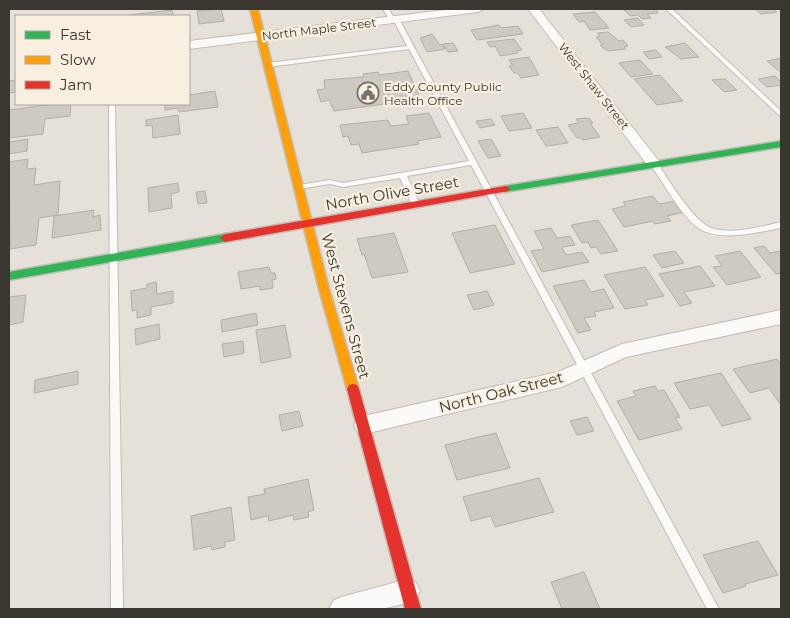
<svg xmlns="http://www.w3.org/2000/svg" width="790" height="618" font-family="Montserrat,sans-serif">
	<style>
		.building { fill: #cdc9c3; stroke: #b1aea8 }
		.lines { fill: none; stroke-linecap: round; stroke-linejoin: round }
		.lane-casing { stroke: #c1bdb6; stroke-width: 2 }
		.street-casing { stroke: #c1bdb6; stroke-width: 2 }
		.fast-casing { stroke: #c1bdb6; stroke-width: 3 }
		.slow-casing { stroke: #c1bdb6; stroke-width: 3 }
		.jam-casing { stroke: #c1bdb6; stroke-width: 3 }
		.lane { fill: #fbfaf9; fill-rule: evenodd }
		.street { fill: #fbfaf9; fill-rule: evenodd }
		.fast { fill: #30b455; fill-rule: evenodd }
		.slow { fill: #ff9f0a; fill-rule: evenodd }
		.jam { fill: #e5322d; fill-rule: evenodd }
		.labels { text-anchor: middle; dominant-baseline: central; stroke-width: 4.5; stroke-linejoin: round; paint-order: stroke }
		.far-street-label { font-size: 12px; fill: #3a3731; stroke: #f8efe0 }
		.far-poi-label { font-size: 12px; fill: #3a3731; stroke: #f8efe0; text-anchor: start }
		.street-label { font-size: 15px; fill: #3a3731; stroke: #f8efe0 }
	</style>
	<rect width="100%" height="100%" fill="#e5e1d8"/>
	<path class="building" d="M221,9L224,21L199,24L197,11Z
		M623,9H655L658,13L647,14L651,18L642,19L638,15L630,16Z
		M755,9H774L777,12L761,14Z
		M172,10L173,16H129V15Z
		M595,12L609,28L590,30L584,21L579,22L573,14Z
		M638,18L644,25L631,27L624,20Z
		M499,25L501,28L518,26L523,34L477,40L471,30Z
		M608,32L619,41L623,40L628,46L624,47L626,49L608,51L603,48L600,45H603L596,37H600L597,33Z
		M432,34L440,45L442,44L445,49L427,52L420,38Z
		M514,39L522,50L517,51L518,53L500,56L495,46L490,47L487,42Z
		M453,43L458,51L448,52L443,44Z
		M685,43L699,57L681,59L665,47Z
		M656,50L662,57L649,59L643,52Z
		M529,57L539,75L521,78L517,73H514L509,66H513L509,60Z
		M781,58V71H779L767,61Z
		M640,60L653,74L631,77L619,63Z
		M408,71L419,95L390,99L391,103L334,111L329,100L321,102L317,90L325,89L324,80L364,77L363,74L378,72L379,75Z
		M660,75L683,101L657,105L634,79Z
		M775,76L781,82V85L767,87L758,79Z
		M725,79L737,90L724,92L712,80Z
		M16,80V92L9,93V81Z
		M215,91L218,107L179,112L178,108L165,110V104H189V95Z
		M54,104H71L70,116L45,119L43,134L9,138V110Z
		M429,113L441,137L417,141L419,144L362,153L359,144L351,145L348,136L343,137L340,125L388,120L391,126L409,124L406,116Z
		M523,113L532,128L509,131L501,116Z
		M178,115L180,134L153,138L152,125L146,126V120Z
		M586,118L590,119L593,123H590L600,137L583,140L582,138H577L568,125L579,123L576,119Z
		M491,119L495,125L480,128L476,121Z
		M558,127L568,143L546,146L536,130Z
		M28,139L27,151L9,154V142Z
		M491,139L501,156L488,158L478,141Z
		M28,159L27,169L36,168L34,185L60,181L58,215L39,218L36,245L10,249L9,162Z
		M178,183L179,192L171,194L172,208L149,212L148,188Z
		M205,191L207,203L198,204L196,192Z
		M653,196L659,204L676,201L685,212L667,216L671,221L655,224L653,221L624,227L612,209L626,206L623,202Z
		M94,210L93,217L100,215L101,230L52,238L54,216Z
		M598,220L618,251L601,254L596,247L591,248L588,242L582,243L571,225Z
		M495,225L515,264L470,273L452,233Z
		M551,228L557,238L570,236L575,245L562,247L566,255L582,252L589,262L542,272L531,251L544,249L534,231Z
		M394,233L408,272L372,278L364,254L362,255L357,239Z
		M764,246L770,253L781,251V273L776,274L754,248Z
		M675,251L684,263L662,268L653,255Z
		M740,251L761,277L727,285L713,267L722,266L715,256Z
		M700,266L715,286L684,292L692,303L680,306L659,274Z
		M269,267L271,273H275L276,279L272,280L273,288L260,290V286L241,289L238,272Z
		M645,267L664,296L645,300L648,305L625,309L604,275Z
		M584,280L591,292L604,289L614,308L594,312L596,316L584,318L591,330L578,333L553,286Z
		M156,282L157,294L173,291V303L151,307V315L137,318V310L132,311L131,291L147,288V284Z
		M487,291L494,305L474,310L467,295Z
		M26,295L23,322L9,325V297Z
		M256,313L258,325L222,332L221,320Z
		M159,324L160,339L136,345L135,329Z
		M285,325L291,357L261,363L256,330Z
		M243,341L244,353L224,357L222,344Z
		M777,359L781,364V405L769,388L750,393L733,369Z
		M78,371V384L34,393L35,380Z
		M721,373L751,419L722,426L709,405L690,409L674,383Z
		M655,386L658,391L664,390L680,417L675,418L682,429L639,440L617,401L636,396L633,391Z
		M299,411L303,426L282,431L279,415Z
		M587,417L594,431L577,435L570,421Z
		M496,433L510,468L457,480L445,445Z
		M539,478L554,512L495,527L491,516L471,521L463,497Z
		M308,479L314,510L308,512L309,517L294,520L293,515L269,521L268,516L251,520L248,497L265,494L264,489Z
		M231,507L235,540L225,542V547L212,550L211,546L194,550L191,516Z
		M758,541L778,575L745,584L746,586L723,593L703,555Z
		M584,572L600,609H562L551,582Z"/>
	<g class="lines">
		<g class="lane-casing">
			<path id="lane" d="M383,9H389L394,18L396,17L399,19L719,609H707L471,165L407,176L420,205L416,208L412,205L400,178L343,187L330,184L299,189L295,187L299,185L330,180L343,183L469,161L409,49L268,67L265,65L268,63L407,46L394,21H390Z
				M666,9H672L781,111V116L779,115Z
				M109,104H115L123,609H111Z
				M651,162H657C668,179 693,221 711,228C733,235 760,227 781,222V228C758,232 718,243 697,227C680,214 663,182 650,164Z"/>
		</g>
		<g class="street-casing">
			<path id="street" d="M453,9H484L478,12L189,49V41Z
				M528,9H539L659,161L661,164L659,167H649Z
				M781,310V324L626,357L562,387L364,434L357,431L354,425L357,419L364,416L558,372L622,344Z
				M408,579L416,583L420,591L416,599C389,611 359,611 329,609L333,601L341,597Z"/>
		</g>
		<g class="fast-casing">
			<path id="fast" d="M781,141V147L505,192L500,189L505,186Z
				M225,234L230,238L229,241L9,280V272Z"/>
		</g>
		<g class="slow-casing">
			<path id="slow" d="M250,9H258L329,289L359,389L357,393L353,394L349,393L347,389L319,289Z"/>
		</g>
		<g class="jam-casing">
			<path id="jam" d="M505,186L508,187L510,189L508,191L225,242L220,238L225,234Z
				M353,384L357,385L359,389L421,609H405L347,389L349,385Z"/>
		</g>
		<use href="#lane" class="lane"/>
		<use href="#street" class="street"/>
		<use href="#fast" class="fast"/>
		<use href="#slow" class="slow"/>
		<use href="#jam" class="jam"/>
	</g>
	<defs>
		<g id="civic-ring" transform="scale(1.125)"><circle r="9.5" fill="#f8efe0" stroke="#76726b" stroke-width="1.5"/><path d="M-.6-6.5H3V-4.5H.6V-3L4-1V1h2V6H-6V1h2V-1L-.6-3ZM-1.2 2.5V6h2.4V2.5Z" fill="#76726b"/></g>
	</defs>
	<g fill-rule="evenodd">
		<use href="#civic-ring" x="368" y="93"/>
	</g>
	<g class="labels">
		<g class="far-street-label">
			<text transform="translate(319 29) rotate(-7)">North Maple Street</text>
			<text transform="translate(594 86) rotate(52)">West Shaw Street</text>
		</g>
		<g class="far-poi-label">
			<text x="384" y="86">Eddy County Public<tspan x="384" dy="14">Health Office</tspan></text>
		</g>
		<g class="street-label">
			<text transform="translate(392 193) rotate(-10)">North Olive Street</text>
			<text transform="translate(346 306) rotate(75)">West Stevens Street</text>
			<text transform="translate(501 392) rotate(-14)">North Oak Street</text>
		</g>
	</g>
	<rect width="790" height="618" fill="none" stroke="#3a3731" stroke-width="20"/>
	<rect x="15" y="15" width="175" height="90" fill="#f8efe0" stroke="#aca59a"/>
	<rect x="25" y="31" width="25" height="8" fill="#30b455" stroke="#aca59a"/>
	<text x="60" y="40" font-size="15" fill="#3a3731">Fast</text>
	<rect x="25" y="56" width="25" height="8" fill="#ff9f0a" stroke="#aca59a"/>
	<text x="60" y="65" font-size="15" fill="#3a3731">Slow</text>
	<rect x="25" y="81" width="25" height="8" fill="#e5322d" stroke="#aca59a"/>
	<text x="60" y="90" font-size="15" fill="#3a3731">Jam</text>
</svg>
